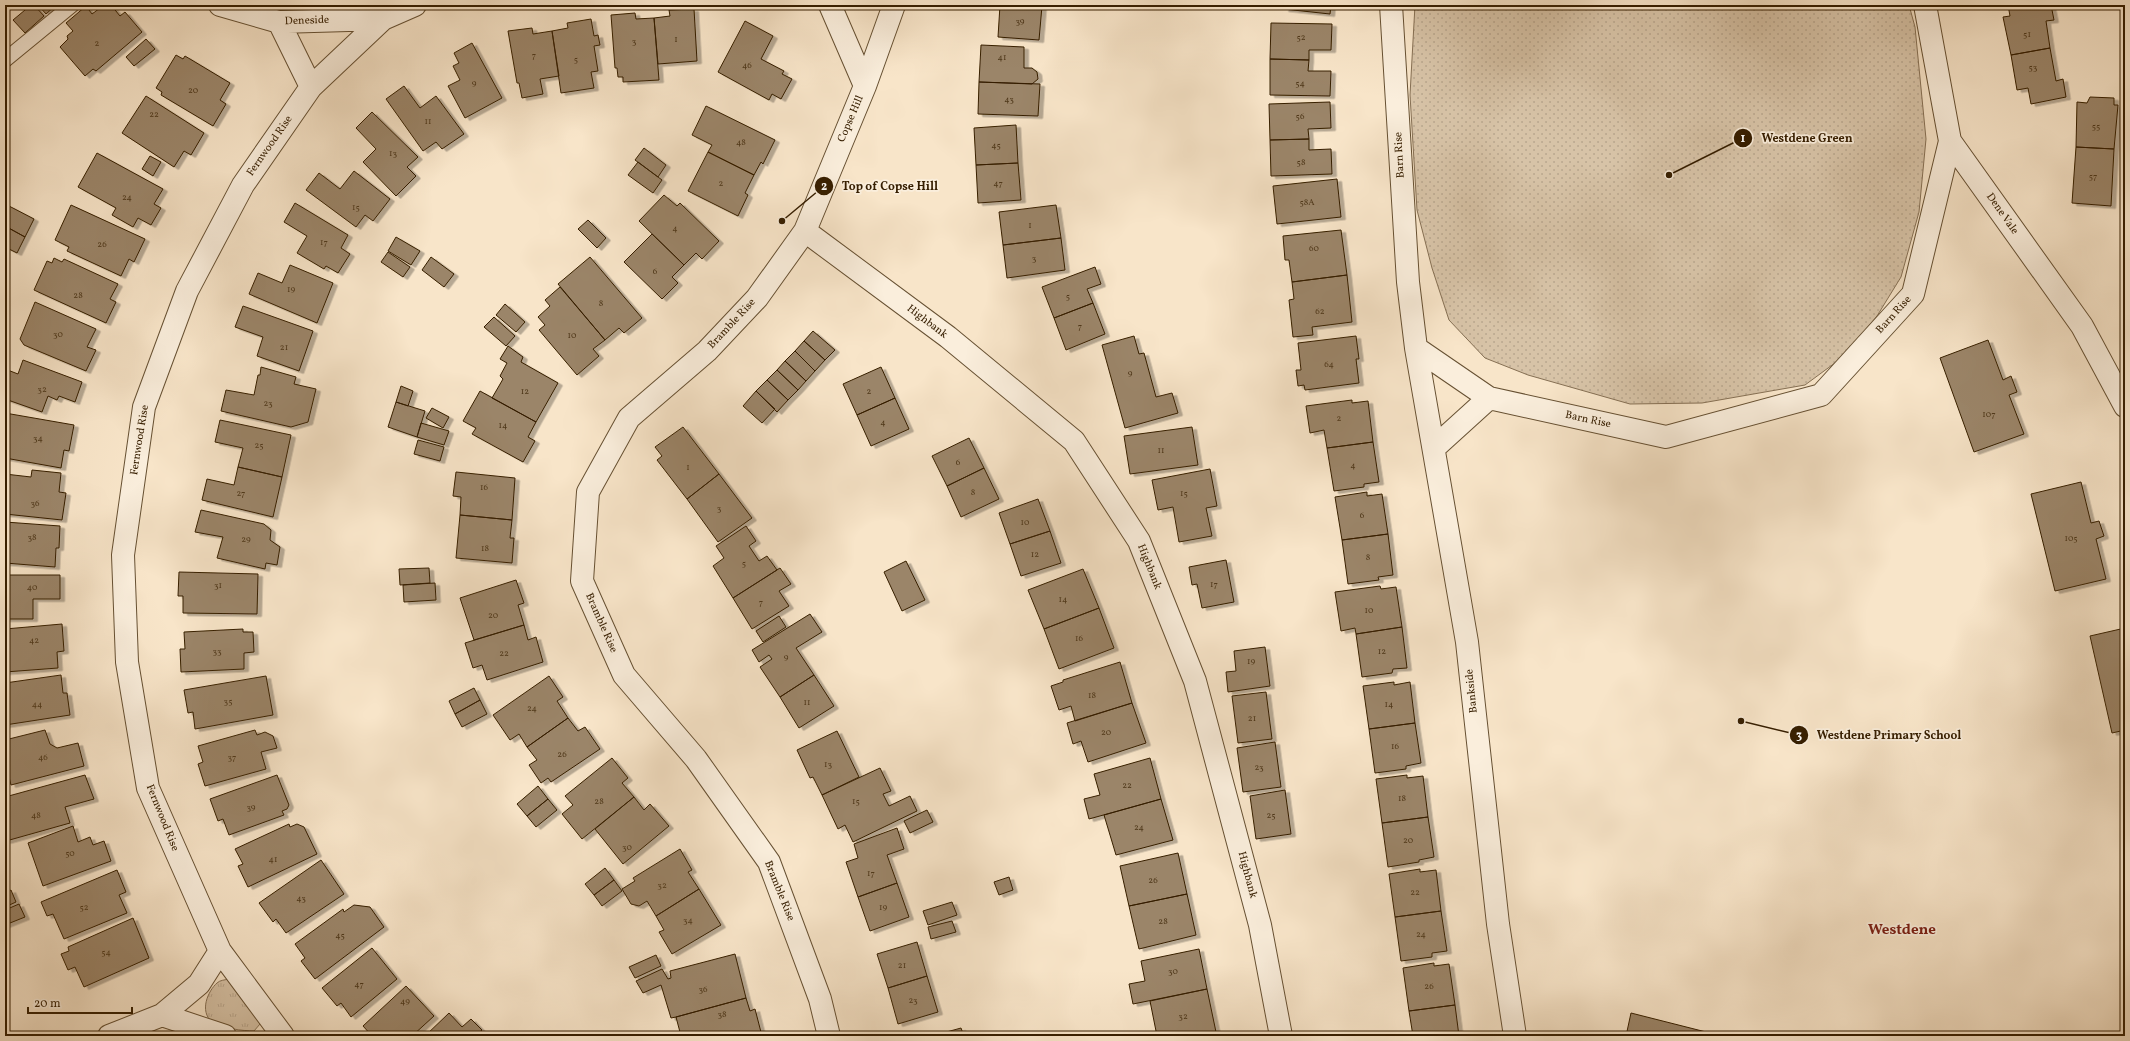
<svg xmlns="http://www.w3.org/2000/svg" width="2130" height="1041" font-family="Vollkorn,serif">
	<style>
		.grass { fill: url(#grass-tufts); stroke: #867054 }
		.park { fill: url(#park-dots); stroke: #867054 }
		.building { fill: #9b8569; stroke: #361e00; filter: url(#shadow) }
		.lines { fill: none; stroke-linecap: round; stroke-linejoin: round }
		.lane-casing { stroke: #665032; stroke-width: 16 }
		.street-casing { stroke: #665032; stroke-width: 24 }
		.lane { stroke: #faeedc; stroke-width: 14 }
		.street { stroke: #faeedc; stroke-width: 22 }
		.labels { text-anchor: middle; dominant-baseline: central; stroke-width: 3.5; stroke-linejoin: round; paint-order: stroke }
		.number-label { font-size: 9px; fill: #4f381a }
		.street-label { font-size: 11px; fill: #361e00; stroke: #faeedc }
		.district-label { font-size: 15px; font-weight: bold; fill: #7a1f14; stroke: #faeedc }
		.leader { fill: none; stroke: #361e00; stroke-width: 1.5 }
		.callout-dot { fill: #361e00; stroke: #faeedc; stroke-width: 1.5 }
		.mark-label { font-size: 12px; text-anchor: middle; font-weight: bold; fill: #fff }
		.callout-label { font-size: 12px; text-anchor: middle; font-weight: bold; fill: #361e00; stroke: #faeedc; stroke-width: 3.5; stroke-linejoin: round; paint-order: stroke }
	</style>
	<defs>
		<pattern id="grass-tufts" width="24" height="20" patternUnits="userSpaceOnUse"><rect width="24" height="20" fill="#d7c3a7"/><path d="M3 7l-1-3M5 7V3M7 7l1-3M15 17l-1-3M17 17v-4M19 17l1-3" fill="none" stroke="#b9a78e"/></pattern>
		<pattern id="park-dots" width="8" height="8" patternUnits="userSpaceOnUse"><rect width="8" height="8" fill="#d7c3a7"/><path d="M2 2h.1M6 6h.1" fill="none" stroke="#b9a78e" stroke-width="1.8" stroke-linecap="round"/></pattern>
		<filter id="shadow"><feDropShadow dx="4.5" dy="2.5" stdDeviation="0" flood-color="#0004"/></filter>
	</defs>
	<rect width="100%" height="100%" fill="#f8e5c9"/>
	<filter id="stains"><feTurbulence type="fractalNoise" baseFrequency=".005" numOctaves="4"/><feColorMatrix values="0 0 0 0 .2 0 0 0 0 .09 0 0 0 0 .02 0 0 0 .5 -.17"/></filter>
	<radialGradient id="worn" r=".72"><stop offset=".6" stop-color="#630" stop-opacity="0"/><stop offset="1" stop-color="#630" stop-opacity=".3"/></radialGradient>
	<path class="grass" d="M229,979L257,1013L260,1024L254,1031C244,1031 219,1028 212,1022C199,1011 208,991 217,983C220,980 225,980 229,979Z"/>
	<path class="park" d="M1415,5H1909L1915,27L1926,139L1919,212L1901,277L1877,316L1843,357L1805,385L1702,403L1630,404L1528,375L1485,358L1449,320L1432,268L1417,210L1410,95Z"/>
	<path class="building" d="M31,5H34L44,16L25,33L13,20Z
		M38,5H56L46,14Z
		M104,5H111L120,16L125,12L142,32L96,71L93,69L85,76L60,47L68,39L67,36L73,31L66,23L86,6L92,14Z
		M1000,5L1042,6L1039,40L998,37Z
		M1285,5H1331L1330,14L1284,9Z
		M2008,5H2051L2054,20L2046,21L2050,48L2011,55L2003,17L2010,16Z
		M694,9L697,61L658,64L654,18L670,16L669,10Z
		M635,13L636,19L654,18L659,80L623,82V77H618L617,68H615L611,15Z
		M591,19L594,36L598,35L600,45L594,46L598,71L591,72L594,88L561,93L552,31L568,28L567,23Z
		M745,21L773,36L761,59L784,71L782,74L792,79L781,99L772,94L769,100L718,72Z
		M1271,23L1332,24L1331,50H1309V60L1270,59Z
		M532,28L533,34L552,31L559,76L540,79L543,94L522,98L519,83H517L508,31Z
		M146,39L155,49L134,66L126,57Z
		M472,43L502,98L465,118L448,86L460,80L453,66L459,63L454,53Z
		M981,45L1024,47V68H1032L1037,72L1038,79L1032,84L979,82Z
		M2050,48L2056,81L2063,79L2066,97L2031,104L2028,88L2017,90L2011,55Z
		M176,55L183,59L185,56L230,83L220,100L226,104L213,126L161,95L162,92L156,88Z
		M1270,59L1309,60L1308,71H1331L1330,96L1270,95Z
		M979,82L1040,84L1038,116L978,114Z
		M404,86L420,108L436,96L464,134L442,149L436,142L423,151L386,99Z
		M146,96L204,133L191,155L184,151L174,167L122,133Z
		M2090,97L2114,98V105H2118L2114,149L2076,147L2077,102L2087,103Z
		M1330,102L1331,128L1308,129L1309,139L1270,140L1269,104Z
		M706,106L775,140L763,164L761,162L754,175L708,152L712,145L692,135Z
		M372,112L418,157L407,167L416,176L396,196L363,162L376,149L356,128Z
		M1016,125L1018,163L976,165L974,128Z
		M1309,139V150L1331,149L1332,174L1271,176L1270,140Z
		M2076,147L2114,149L2111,206L2072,203Z
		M644,148L666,165L658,177L635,160Z
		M708,152L754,175L745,193L748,195L738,216L688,191Z
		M97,153L163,189L154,204L161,208L151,225L138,218L133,227L112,215L116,208L78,187Z
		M150,156L161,162L153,176L142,169Z
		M638,162L662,180L653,193L628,175Z
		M1018,163L1021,200L978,203L976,165Z
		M354,171L390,199L373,221L365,215L356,227L306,190L319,173L340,189Z
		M1337,179L1341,217L1277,224L1273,186Z
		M664,195L677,206L680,203L719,241L702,259L696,253L684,265L639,221Z
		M295,203L348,235L341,248L350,254L338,273L326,266L324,269L297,253L307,236L284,222Z
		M71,205L145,239L134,262L129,259L121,276L67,251L69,247L55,240Z
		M1056,205L1061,238L1003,245L999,212Z
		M9,206L34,219L25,237L5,226V213Z
		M588,220L606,238L597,248L578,229Z
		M5,226L25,237L17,253L5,247Z
		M1341,230L1347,275L1292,282L1289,260H1285L1283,236Z
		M652,234L684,265L672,277L678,283L662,299L624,262Z
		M396,237L420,251L411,265L388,251Z
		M1061,238L1065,270L1007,278L1003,245Z
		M388,252L410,267L403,277L381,262Z
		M431,257L454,274L444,287L422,270Z
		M590,257L642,318L624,333L619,328L605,340L558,284Z
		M54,258L62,262L64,259L118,284L110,299L116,302L106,323L34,290L47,261L52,263Z
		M290,265L333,283L317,323L249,294L258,273L282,283Z
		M1095,267L1101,284L1087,289L1093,303L1054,318L1042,287Z
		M1347,275L1352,322L1312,327L1313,335L1293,337L1289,300L1294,299L1292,282Z
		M560,287L605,340L593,349L599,356L577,375L539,330L545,325L538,317L550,306L545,300Z
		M35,302L96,329L87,347L96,350L86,371L24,345L20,339Z
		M1093,303L1105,334L1066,350L1054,318Z
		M505,304L525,322L516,332L496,315Z
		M243,306L313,331L299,371L257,356L263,337L235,327Z
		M494,317L515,336L506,346L484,327Z
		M813,331L835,350L825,360L804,341Z
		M1134,336L1139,354L1144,353L1156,397L1172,393L1178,413L1125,428L1102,345Z
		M1356,336L1359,359H1356L1359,383L1305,390L1304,385L1298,386L1296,370H1301L1298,343Z
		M1988,340L2003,380L2011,376L2017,392L2009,395L2024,434L1974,452L1940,358Z
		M804,341L825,360L815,371L795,351Z
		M508,346L523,357L521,362L558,383L536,422L492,398L503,379L500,376L507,363L500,359Z
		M795,351L815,371L806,381L785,361Z
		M23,360L82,382L75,402L59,396L57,400L48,396L42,412L5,399V369L18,374Z
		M785,361L806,381L798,390L777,370Z
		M261,367L296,377L294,384L316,389L308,422L291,427L221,411L226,390L254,395L258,375H260Z
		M881,367L895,398L857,415L843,384Z
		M777,370L798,390L788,400L767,380Z
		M767,380L788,400L777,412L756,391Z
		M401,386L413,391L408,406L396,402Z
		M480,391L536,422L528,437L535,441L523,462L472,434L476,428L463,421Z
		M756,391L775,409L762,423L743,406Z
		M895,398L909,429L871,446L857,415Z
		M1352,400V403L1368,401L1373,442L1327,448L1324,430L1310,433L1306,406Z
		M396,402L425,411L417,437L388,427Z
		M432,408L449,417L443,428L426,418Z
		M5,413L74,425L69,451L64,450L61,468L5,458Z
		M220,420L291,435L282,477L238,467L243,448L215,442Z
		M421,423L449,431L444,445L417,437Z
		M683,427L719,474L687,499L657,460L662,456L655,447Z
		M1192,427L1198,465L1130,474L1124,436Z
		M969,438L984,468L947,486L932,456Z
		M418,440L444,447L440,461L414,454Z
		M1373,442L1379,482L1364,484V487L1334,491L1327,448Z
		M238,467L282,477L273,517L202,500L207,479L234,485Z
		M984,468L999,499L961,517L947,486Z
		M1210,469L1217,506L1206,508L1212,536L1179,542L1173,507L1158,510L1152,480Z
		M32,470L61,473L59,492L66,493L62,520L5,514V474L31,477Z
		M456,472L515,478L512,520L460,515L461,497L453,496Z
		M719,474L752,518L718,542L687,499Z
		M2081,482L2091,523L2099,521L2104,536L2096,539L2106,579L2055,591L2031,494Z
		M1367,492V496L1382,494L1388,534L1342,540L1335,497Z
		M1038,499L1050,531L1010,544L999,513Z
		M201,510L264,524L271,530L270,540L280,547L277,565L266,563L265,569L217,558L223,537L195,532Z
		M460,515L512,520L510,538H514L512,563L456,558Z
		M5,522L60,526L59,548H56L55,567L5,563Z
		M746,526L756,541L749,546L759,561L767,556L777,570L733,598L713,566L724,558L716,546Z
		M1050,531L1061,563L1021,576L1010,544Z
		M1388,534L1393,575L1378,577L1379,580L1348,584L1342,540Z
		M1226,560L1234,602L1202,608L1197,584L1192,585L1189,567Z
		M906,561L925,600L902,611L884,572Z
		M429,568L430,583L400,585L399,569Z
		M780,568L791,584L779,591L789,606L752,629L733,598Z
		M1083,569L1099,608L1044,629L1028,590Z
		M179,572L258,574L257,614L183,613V596H178Z
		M5,575H60V599H33V619H5Z
		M516,580L524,603L518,605L524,625L474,640L460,598Z
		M435,583L436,600L404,602L403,585Z
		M1380,586L1381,589L1396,587L1402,627L1356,634L1355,628L1341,631L1335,592Z
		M1099,608L1114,648L1059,669L1044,629Z
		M810,614L822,632L796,648L814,675L780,697L760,667L772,659L769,655L759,662L752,650Z
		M779,616L786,627L763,642L756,631Z
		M62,624L64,651L57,652L58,668L5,672V629Z
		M524,625L528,640L536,637L543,662L487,680L482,665L473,668L465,643Z
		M1402,627L1407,668L1393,669L1392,673L1362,677L1356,634Z
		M2125,628V730L2112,733L2090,636Z
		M243,629V632H253L254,652L244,653V669L181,672L180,649H185L184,632Z
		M1265,647L1270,686L1228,692L1226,672L1236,671L1234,651Z
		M1120,662L1132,703L1075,721L1071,706L1059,710L1051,686L1063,682V680Z
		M61,675L63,693H67L70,715L5,725V683Z
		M814,675L834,706L799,728L780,697Z
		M266,676L273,715L195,729L193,712L188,713L184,690Z
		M549,676L563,697L557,701L568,718L527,747L519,734L510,740L493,715Z
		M1394,682V685L1410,682L1415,723L1369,729L1363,686Z
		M474,688L480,700L455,714L449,701Z
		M1266,692L1272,739L1238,743L1232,696Z
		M480,700L487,714L462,727L455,714Z
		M1132,703L1146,743L1088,762L1081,741L1073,744L1067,723Z
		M568,718L578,731L585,727L600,749L551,782L548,778L541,783L529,765L537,760L527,747Z
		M1415,723L1421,763L1406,766V769L1375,773L1369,729Z
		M45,730L50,744L57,748L78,743L84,766L11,785L9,777L5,778V740Z
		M255,730L257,735L265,732L273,736L277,748L261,752L266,769L205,786L198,764L203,762L198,746Z
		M837,731L859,777L822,795L813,777L810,778L797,750Z
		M1275,742L1281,787L1243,792L1237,748Z
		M612,758L628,778L622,783L634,797L582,839L562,814L573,805L565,796Z
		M1150,758L1161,799L1089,819L1084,799L1100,795L1094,774Z
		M880,768L891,791L883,794L889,806L910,796L917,811L853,842L845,825L838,829L822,795Z
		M85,775L94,799L65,807L70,823L6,841L5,797Z
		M277,775L289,805L287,809L282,811L284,815L229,835L223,819L218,821L210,799Z
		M1407,775V778L1423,776L1428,817L1382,823L1376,779Z
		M538,786L548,799L527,816L517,804Z
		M1285,790L1291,834L1256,839L1250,796Z
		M634,797L644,810L650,804L669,826L623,864L595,829Z
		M548,799L557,810L536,827L527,816Z
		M1161,799L1173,840L1116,855L1104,815Z
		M927,810L933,822L910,833L904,821Z
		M1428,817L1434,857L1419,860V862L1388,867L1382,823Z
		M289,824L290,827L297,824L304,827L317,854L248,887L238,866L243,864L235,849Z
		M73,826L78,842L90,837L93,845L104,841L111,861L43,886L28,843Z
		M897,828L904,849L887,855L897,883L858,897L846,862L858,858L854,844Z
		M680,849L692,870L688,872L699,889L656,916L647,901L639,906L631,904L622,889L635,881L633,878Z
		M1178,853L1187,894L1129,906L1120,866Z
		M321,860L344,894L286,933L276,919L273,922L259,903Z
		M605,868L614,880L594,895L585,884Z
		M1420,869V872L1436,870L1441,911L1395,917L1389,874Z
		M117,870L126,892L119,895L127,913L64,939L53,914L47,916L41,902Z
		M1009,877L1013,890L999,895L994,882Z
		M614,880L622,891L602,906L594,895Z
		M897,883L909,917L870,931L858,897Z
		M699,889L721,925L672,954L659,932L664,930L656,916Z
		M11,890L16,902L5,907V893Z
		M1187,894L1196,935L1139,949L1129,906Z
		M952,902L957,915L928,925L923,911Z
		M19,904L25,917L5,925V910Z
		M354,905L370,907L384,927L315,979L301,961L305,958L295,944L343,909L344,912Z
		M1441,911L1447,951L1432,953V957L1401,961L1395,917Z
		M133,918L149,958L84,987L75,967L68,970L61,954L69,951L68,947Z
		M952,921L956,932L931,939L928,927Z
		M917,942L927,976L888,988L877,954Z
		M372,948L397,979L351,1017L341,1003L337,1006L322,988Z
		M1199,949L1207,989L1133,1004L1129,984L1145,981L1141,961Z
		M735,954L746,998L676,1017L671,1018L661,985L643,993L636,981L662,969L668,979L671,978L670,971Z
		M656,955L661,966L635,978L629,967Z
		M1434,963V966L1449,964L1455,1005L1409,1011L1403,968Z
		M927,976L938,1012L898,1024L888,988Z
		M406,986L434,1016L412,1036H372L363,1026Z
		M1207,989L1216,1032L1195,1036H1157L1150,1001Z
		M746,998L750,1011L755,1009L762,1036H681L676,1017Z
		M1455,1005L1459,1036H1413L1409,1011Z
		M449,1013L462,1027L471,1019L482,1030L475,1036H425Z
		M1631,1013L1710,1033L1709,1036H1626Z
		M961,1028L964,1036H932Z"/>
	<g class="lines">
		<g class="lane-casing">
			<path id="lane" d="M5,60L72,5"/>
		</g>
		<g class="street-casing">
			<path id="street" d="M220,5L279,22L311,87
				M830,5L865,86
				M1391,5L1408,282L1416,348L1489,398L1666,437L1821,395L1913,294L1950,141
				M1925,5L1950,141L2082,326L2125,406
				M279,22L383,19
				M805,231L948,337L1074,441L1139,541L1195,681L1260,925L1281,1036
				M1416,348L1467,642L1498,924L1515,1036
				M1435,447L1489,398
				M162,1015L225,1036
				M109,1036L162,1015L199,984L220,951
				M283,1036L220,951L148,788L127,662L123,555L144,407L187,291L243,185L311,87L383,19L415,5
				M829,1036L820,999L769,862L696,759L624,675L582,581L588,492L629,418L707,351L757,298L805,231L865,86L894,5"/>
		</g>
		<use href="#lane" class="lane"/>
		<use href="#street" class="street"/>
	</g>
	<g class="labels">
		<g class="number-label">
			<text x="1020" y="21">39</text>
			<text x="2027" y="34">51</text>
			<text x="1301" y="37">52</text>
			<text x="676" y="39">1</text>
			<text x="634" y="41">3</text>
			<text x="97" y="43">2</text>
			<text x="534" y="55">7</text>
			<text x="1002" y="57">41</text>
			<text x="576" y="59">5</text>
			<text x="747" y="65">46</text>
			<text x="2033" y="67">53</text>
			<text x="474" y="83">9</text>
			<text x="1300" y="83">54</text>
			<text x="193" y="90">20</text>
			<text x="1009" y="99">43</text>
			<text x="154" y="114">22</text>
			<text x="1300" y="116">56</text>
			<text x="428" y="121">11</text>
			<text x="2096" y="126">55</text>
			<text x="741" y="142">48</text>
			<text x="996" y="145">45</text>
			<text x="393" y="153">13</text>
			<text x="1301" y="162">58</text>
			<text x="2093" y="176">57</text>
			<text x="721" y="183">2</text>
			<text x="998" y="183">47</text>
			<text x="127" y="197">24</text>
			<text x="1307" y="202">58A</text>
			<text x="356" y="207">15</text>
			<text x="1030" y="225">1</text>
			<text x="675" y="228">4</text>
			<text x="324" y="242">17</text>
			<text x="102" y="244">26</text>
			<text x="1314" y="248">60</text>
			<text x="1034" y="258">3</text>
			<text x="655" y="271">6</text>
			<text x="291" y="289">19</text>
			<text x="78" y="295">28</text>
			<text x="1068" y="296">5</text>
			<text x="601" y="303">8</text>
			<text x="1320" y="311">62</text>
			<text x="1080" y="326">7</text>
			<text x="58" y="334">30</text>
			<text x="572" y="335">10</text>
			<text x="284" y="347">21</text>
			<text x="1329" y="364">64</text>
			<text x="1130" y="373">9</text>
			<text x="42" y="389">32</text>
			<text x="525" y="391">12</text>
			<text x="869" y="391">2</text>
			<text x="268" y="403">23</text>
			<text x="1989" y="414">107</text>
			<text x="1339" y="418">2</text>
			<text x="883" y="422">4</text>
			<text x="503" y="425">14</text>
			<text x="38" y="438">34</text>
			<text x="259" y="445">25</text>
			<text x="1161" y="450">11</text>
			<text x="958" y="462">6</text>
			<text x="1353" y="465">4</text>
			<text x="688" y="467">1</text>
			<text x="484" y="487">16</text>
			<text x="973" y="492">8</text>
			<text x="241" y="493">27</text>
			<text x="1184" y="493">15</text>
			<text x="35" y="503">36</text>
			<text x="719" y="508">3</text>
			<text x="1362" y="515">6</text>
			<text x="1025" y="522">10</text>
			<text x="32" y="537">38</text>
			<text x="2071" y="538">105</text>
			<text x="246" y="539">29</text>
			<text x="485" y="548">18</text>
			<text x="1035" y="554">12</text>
			<text x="1368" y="557">8</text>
			<text x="744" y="563">5</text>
			<text x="1214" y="584">17</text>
			<text x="218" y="585">31</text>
			<text x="32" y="587">40</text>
			<text x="1063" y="599">14</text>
			<text x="761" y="602">7</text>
			<text x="1369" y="610">10</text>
			<text x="493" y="615">20</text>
			<text x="1079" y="638">16</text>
			<text x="34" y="640">42</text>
			<text x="217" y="651">33</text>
			<text x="1382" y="651">12</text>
			<text x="504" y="653">22</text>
			<text x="786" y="657">9</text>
			<text x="1251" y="661">19</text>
			<text x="1092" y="695">18</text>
			<text x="228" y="701">35</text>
			<text x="807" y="702">11</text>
			<text x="37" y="704">44</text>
			<text x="1389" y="704">14</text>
			<text x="532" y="708">24</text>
			<text x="1252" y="718">21</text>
			<text x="1106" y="732">20</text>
			<text x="1395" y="746">16</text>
			<text x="562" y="754">26</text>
			<text x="43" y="757">46</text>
			<text x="232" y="757">37</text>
			<text x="828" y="764">13</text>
			<text x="1259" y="767">23</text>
			<text x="1127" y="785">22</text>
			<text x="1402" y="798">18</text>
			<text x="599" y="801">28</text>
			<text x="856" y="801">15</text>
			<text x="251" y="807">39</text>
			<text x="36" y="815">48</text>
			<text x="1271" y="815">25</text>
			<text x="1139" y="827">24</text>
			<text x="1408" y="840">20</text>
			<text x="627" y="847">30</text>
			<text x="70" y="853">50</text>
			<text x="273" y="859">41</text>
			<text x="871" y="873">17</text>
			<text x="1153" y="880">26</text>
			<text x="662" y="885">32</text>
			<text x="1415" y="892">22</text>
			<text x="301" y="898">43</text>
			<text x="84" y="907">52</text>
			<text x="883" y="907">19</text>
			<text x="688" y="920">34</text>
			<text x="1163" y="921">28</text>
			<text x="1421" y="934">24</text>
			<text x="340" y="935">45</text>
			<text x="106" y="952">54</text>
			<text x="902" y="965">21</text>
			<text x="1173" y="971">30</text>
			<text x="359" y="984">47</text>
			<text x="1429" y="986">26</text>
			<text x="703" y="989">36</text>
			<text x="913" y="1000">23</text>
			<text x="405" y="1001">49</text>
			<text x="722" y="1014">38</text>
			<text x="1183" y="1016">32</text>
		</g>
		<g class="street-label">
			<text transform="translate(307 21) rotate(-2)">Deneside</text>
			<text transform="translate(851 119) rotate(-67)">Copse Hill</text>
			<text transform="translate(270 146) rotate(-55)">Fernwood Rise</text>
			<text transform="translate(1400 155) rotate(-93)">Barn Rise</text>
			<text transform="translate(2002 214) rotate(55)">Dene Vale</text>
			<text transform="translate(1894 315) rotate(-48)">Barn Rise</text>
			<text transform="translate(927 322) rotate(37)">Highbank</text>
			<text transform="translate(732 324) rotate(-47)">Bramble Rise</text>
			<text transform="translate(1588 420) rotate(12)">Barn Rise</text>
			<text transform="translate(140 440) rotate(-81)">Fernwood Rise</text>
			<text transform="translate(1149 567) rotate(68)">Highbank</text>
			<text transform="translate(601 623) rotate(66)">Bramble Rise</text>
			<text transform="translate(1472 691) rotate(-96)">Bankside</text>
			<text transform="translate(162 818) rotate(68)">Fernwood Rise</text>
			<text transform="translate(1247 875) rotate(75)">Highbank</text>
			<text transform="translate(779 891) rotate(68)">Bramble Rise</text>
		</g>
		<g class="district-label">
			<text x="1902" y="930">Westdene</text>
		</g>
	</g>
	<path class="leader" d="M1669 175L1743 138M782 221L824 186M1741 721L1799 735"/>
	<g class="callout-dot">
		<circle cx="1669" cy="175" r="4"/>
		<circle cx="782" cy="221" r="4"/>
		<circle cx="1741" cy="721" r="4"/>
		<circle cx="1743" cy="138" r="10"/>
		<circle cx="824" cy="186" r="10"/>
		<circle cx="1799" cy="735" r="10"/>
	</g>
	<g class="mark-label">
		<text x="1743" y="142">1</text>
		<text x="824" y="190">2</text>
		<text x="1799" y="739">3</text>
	</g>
	<g class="callout-label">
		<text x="1807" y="142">Westdene Green</text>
		<text x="890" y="190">Top of Copse Hill</text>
		<text x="1889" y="739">Westdene Primary School</text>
	</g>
	<rect width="2130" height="1041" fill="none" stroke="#f8e5c9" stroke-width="20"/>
	<rect x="6" y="6" width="2118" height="1029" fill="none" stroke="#361e00" stroke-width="2"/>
	<rect x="10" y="10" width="2110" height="1021" fill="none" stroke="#361e00"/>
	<path d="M28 1007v6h104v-6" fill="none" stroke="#361e00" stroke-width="2"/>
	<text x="34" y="1007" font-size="12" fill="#361e00" stroke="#faeedc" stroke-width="3" paint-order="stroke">20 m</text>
	<rect width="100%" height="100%" filter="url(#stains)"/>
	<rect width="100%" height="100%" fill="url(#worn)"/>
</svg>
